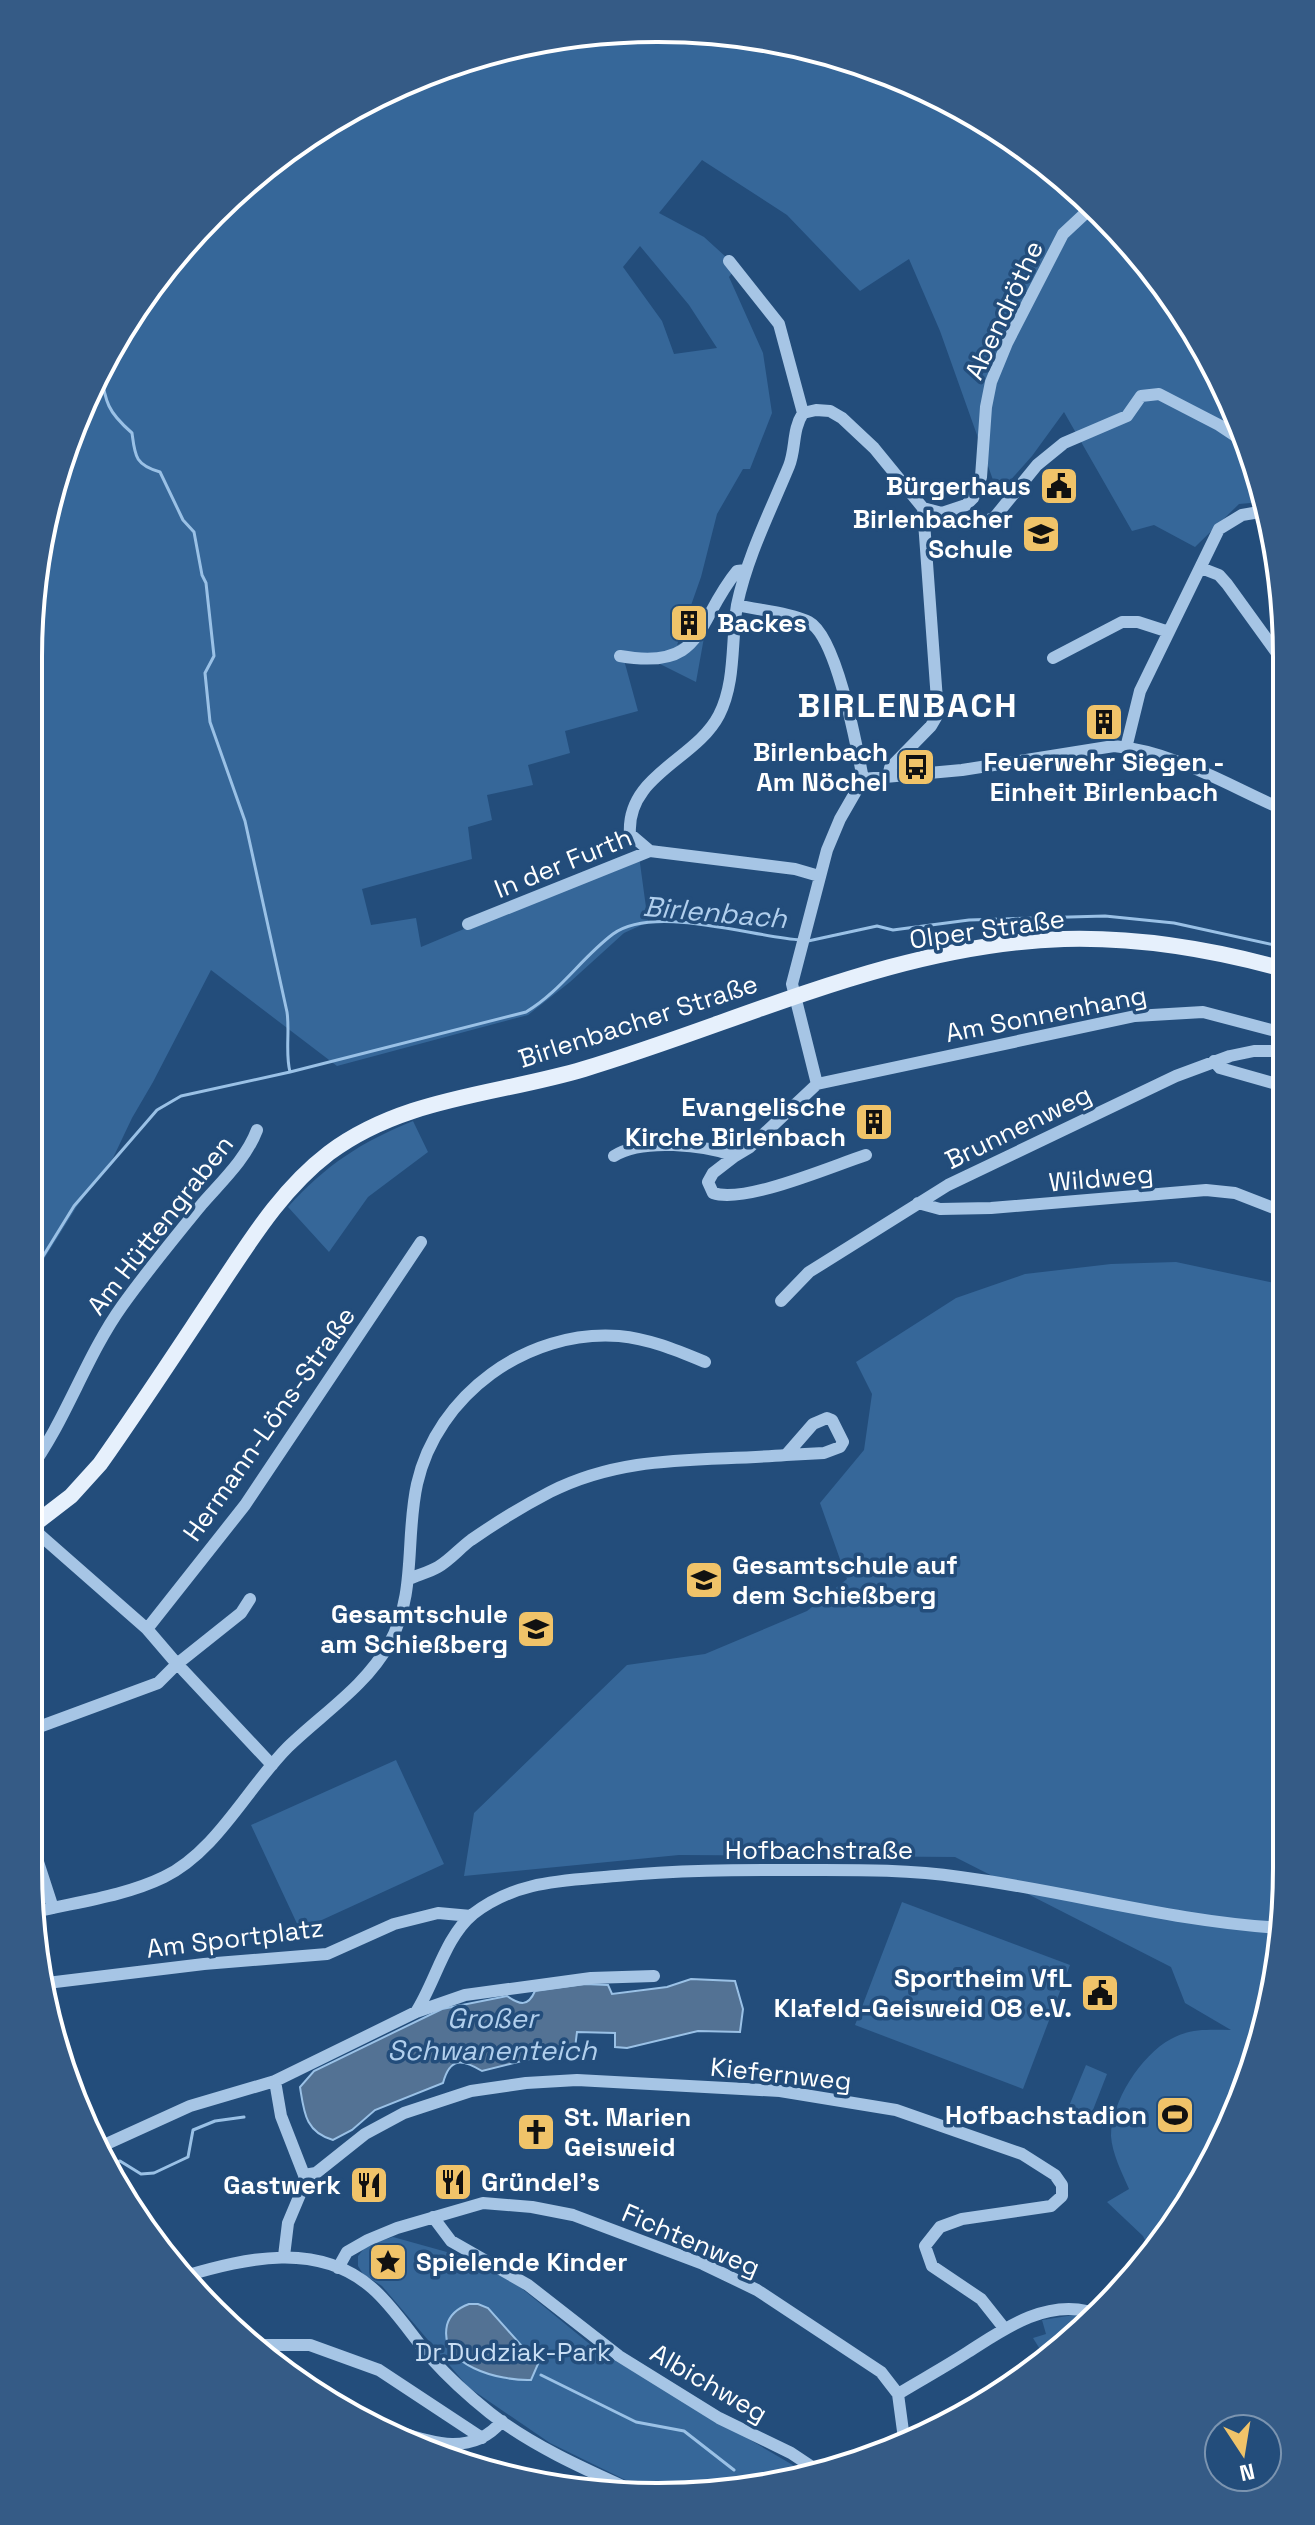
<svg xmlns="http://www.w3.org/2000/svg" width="1315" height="2525" font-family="'Space Grotesk',sans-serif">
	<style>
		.green { fill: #366799; fill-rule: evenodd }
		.water { fill: #537294; stroke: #9ac1e6; stroke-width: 2 }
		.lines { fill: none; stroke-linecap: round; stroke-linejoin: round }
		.stream { stroke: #9ac1e6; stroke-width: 3 }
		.minor { stroke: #a6c5e5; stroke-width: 12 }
		.major { stroke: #e6f0fc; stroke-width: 16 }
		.labels { text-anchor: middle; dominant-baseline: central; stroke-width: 7; stroke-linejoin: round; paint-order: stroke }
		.street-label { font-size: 26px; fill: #fff; stroke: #234d7b }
		.poi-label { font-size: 26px; font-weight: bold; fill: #fff; stroke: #234d7b; text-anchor: end }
		.park-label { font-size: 26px; fill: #c9def4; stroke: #234d7b }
		.water-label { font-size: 28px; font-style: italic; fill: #b1cfed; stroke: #234d7b }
		.district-label { font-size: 34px; font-weight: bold; letter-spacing: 2px; fill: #fff; stroke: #234d7b }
		.rim { fill: none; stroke: #fff; stroke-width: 4 }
	</style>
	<rect width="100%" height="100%" fill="#234d7b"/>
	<path class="green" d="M699,29L821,50L936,93L1072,184L1157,275L1239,417L1262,502L1239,504L1195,547L1154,525L1132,531L1064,412L1032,456L998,494L940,331L909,259L860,291L787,215L702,160L659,213L704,237L737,267L729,277L763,353L772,413L750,469H743L717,514L701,577L677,645L705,632L696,682L660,664L624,660L638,711L565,731L570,753L528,765L533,785L487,795L492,820L468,827L472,859L362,889L371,925L416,918L421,947L639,856L648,922L624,933L570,982L528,1015L337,1066L211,970L153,1082L132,1118L113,1158L77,1206L29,1283V617L50,494L93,379L158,274L243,184L343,112L456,61L576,33ZM640,246L689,305L717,348L674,354L662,321L623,267Z
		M413,1121L428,1152L368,1197L329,1252L288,1207C326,1165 361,1142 413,1121Z
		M1176,1262L1284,1285L1286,1908L1266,2030L1222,2146L1149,2248L1143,2236L1107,2202L1129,2189C1122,2173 1112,2153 1111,2136C1111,2102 1141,2055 1171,2039C1190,2028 1210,2030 1231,2030L1185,2003L1171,1967L955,1857L679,1855L464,1876L474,1813L627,1665L705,1654L807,1611L847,1579L820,1503L864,1450L872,1394L856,1362L956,1298L1025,1274L1111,1264Z
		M396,1760L444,1864L300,1930L251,1825Z
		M902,1902L1070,1965L1023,2089L855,2025Z
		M1086,2065L1107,2074L1091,2115L1069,2106Z
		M393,2237L472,2259L509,2278L597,2350L803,2471L699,2496L648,2491L550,2443L468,2387L382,2286L363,2274L358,2266V2256L367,2245Z
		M1074,2315L1086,2317L1090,2323L1046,2359L1033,2338L1046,2334L1042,2320Z"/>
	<path class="water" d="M691,1979L735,1981L743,2009L740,2032L698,2031L627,2048L615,2047V2033L577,2032L575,2048L482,2071C462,2059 450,2057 443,2083L375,2110L352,2130L333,2140C305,2132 304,2112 300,2087L314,2071L442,2009L507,1996C520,2005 528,2007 535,1991L585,1984L608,1985L612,1994L667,1987Z
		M469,2304H478L488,2308L538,2364L531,2380C500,2381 438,2366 447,2325C450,2314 458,2308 469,2304Z"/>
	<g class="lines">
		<path class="stream" d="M96,375C106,387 103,393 109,406C114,417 124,426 132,433C135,456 135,465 160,472L183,520L194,532L202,575L206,583L214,656L205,673L210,722L245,821L287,1012C290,1032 285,1053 290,1072
			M808,941L877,926L893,930L969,920L1105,916L1174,923L1283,947
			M29,1279L74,1206L157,1110L181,1096L290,1072L526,1012C561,991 581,958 613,934C654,904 752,937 801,940
			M112,2164L120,2161L141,2174L154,2173L188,2157L193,2130L215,2121L244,2117
			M541,2375L636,2422L684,2431L734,2470"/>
		<path class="minor" d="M729,261L779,324L803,413
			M942,513L946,519L962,524H976L994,518L1037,465L1064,443L1127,416L1141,396L1159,394L1219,425L1246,443
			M1201,568L1219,575L1227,584L1282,660
			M620,656C706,671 695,622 737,571L746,570
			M1053,658L1122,622H1138L1169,632
			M1126,748L1140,691L1219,529L1242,515L1265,511
			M888,777L890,768L931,726L938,714L923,508
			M863,779C857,748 837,637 809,622C792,613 757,610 737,605C747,557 770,512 789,466C796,449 792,430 803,413L816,410L830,411L842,418L874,448L923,508L942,513L966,505L973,498L981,477L986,407L991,382L1007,343L1063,234L1093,206
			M650,851L630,834C626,775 696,760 719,715C736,682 731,641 737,605
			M468,924L650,851L795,869L819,876
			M1214,1061L1220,1068L1283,1086
			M817,1084L1135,1016L1203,1012L1283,1033
			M614,1156C642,1138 705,1145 735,1156L750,1147L817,1084L792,984L827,850L840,819L863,779L962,770L1114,746C1175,752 1227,785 1282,809
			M735,1156L713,1173L708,1182L713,1193C745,1204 832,1166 866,1155
			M918,1203L940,1209L991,1208L1206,1190L1235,1193L1284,1212
			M781,1301L809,1272L948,1185L1176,1076L1230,1056L1254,1051H1283
			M28,1472C66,1421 85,1358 122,1306C147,1271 175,1237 202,1204C222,1181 246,1159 257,1130
			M28,1520L40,1535L147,1629L177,1664
			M409,1579C418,1575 429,1572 438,1567C450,1560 460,1548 471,1540C497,1522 523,1506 550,1492C627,1453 704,1462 786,1455L813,1424L827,1418L832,1420L843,1442L840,1447L824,1453L786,1455
			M147,1629L245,1505L421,1242
			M183,1670L272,1765
			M28,1731L158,1683L177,1664L241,1613L250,1599
			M28,1831L53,1908
			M35,1912C77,1902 125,1896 164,1877C217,1851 247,1788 288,1747C322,1714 366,1686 389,1644C417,1594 405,1538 417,1484C437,1395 527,1329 619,1336C650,1339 676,1350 705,1362
			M47,1983L204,1964L327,1954L394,1924L438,1913L471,1916
			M416,2012C435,1983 445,1937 473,1914C517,1880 564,1881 616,1876C676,1870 737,1870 798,1870C852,1870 906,1869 960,1877C1068,1891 1173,1922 1282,1928
			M102,2146L190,2106L275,2081
			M304,2175L316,2173L365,2134L404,2113L471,2091L526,2083L577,2080L780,2091L896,2110L1022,2154L1055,2175L1062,2185V2196L1051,2206L962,2219L940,2227L925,2246L932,2266L981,2299L1004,2328
			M433,2217L451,2241L528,2285L619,2356L719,2418L791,2453L815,2469
			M284,2256L288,2223L304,2185V2175L281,2116L275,2081L416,2012L465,1995L591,1978L654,1976
			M338,2268L347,2252L368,2240L397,2228L483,2203L532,2207L573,2215L703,2264L757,2290L881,2372L898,2394L905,2446
			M185,2276C247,2258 318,2241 372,2288C394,2307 412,2336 431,2358C448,2377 470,2397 490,2413C531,2445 582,2468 629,2489
			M259,2345H310L379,2370L482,2438
			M898,2394C921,2380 945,2367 968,2352C1003,2330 1042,2301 1087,2311L1092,2321
			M396,2431C433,2444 473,2456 502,2421"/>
		<path class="major" d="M28,1529L71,1496L100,1464C141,1406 180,1346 220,1286C252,1238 282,1189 329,1153C404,1097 497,1095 584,1069C741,1022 896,944 1064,939C1139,937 1211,949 1283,969"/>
	</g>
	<defs>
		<g id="civic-square" transform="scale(2)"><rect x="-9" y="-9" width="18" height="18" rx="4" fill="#f0c369" stroke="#234d7b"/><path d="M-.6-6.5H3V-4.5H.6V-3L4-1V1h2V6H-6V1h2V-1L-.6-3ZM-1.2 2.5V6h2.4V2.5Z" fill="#111"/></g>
		<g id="school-square" transform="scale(2)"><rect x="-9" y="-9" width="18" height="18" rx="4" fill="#f0c369" stroke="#234d7b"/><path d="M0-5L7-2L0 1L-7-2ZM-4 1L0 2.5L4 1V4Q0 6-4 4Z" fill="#111"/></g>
		<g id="building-square" transform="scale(2)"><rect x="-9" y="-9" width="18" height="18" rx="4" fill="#f0c369" stroke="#234d7b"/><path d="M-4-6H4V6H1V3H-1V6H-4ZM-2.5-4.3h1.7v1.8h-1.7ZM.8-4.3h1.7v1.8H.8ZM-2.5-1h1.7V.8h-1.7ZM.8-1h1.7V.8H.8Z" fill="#111"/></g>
		<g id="bus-square" transform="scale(2)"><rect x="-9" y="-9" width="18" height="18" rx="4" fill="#f0c369" stroke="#234d7b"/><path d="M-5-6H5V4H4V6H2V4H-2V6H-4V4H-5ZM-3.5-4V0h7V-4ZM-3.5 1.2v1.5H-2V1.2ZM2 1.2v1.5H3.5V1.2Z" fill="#111"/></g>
		<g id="stadium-square" transform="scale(2)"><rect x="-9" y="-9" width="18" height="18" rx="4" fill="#f0c369" stroke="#234d7b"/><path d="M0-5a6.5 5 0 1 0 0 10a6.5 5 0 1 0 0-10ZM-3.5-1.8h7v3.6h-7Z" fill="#111"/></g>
		<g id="church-square" transform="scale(2)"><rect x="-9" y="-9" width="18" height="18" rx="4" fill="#f0c369" stroke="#234d7b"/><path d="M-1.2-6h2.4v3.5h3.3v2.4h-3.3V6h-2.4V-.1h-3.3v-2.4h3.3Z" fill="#111"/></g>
		<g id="restaurant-square" transform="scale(2)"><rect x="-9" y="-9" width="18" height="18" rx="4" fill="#f0c369" stroke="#234d7b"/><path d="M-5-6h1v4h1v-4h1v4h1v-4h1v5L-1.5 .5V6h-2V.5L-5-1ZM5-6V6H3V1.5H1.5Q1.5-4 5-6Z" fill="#111"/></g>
		<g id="sight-square" transform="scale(2)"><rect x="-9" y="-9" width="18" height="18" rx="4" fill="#f0c369" stroke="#234d7b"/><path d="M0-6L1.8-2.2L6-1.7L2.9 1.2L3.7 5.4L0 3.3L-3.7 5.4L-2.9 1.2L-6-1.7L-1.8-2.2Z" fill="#111"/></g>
	</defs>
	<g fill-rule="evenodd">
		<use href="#civic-square" x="1059" y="486"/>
		<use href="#school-square" x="1041" y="534"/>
		<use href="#building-square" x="689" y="623"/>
		<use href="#building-square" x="1104" y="722"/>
		<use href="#bus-square" x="916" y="767"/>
		<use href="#building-square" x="874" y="1122"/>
		<use href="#school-square" x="704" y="1580"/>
		<use href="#school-square" x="536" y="1629"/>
		<use href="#civic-square" x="1100" y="1993"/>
		<use href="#stadium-square" x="1175" y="2115"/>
		<use href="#church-square" x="536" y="2132"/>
		<use href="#restaurant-square" x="453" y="2182"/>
		<use href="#restaurant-square" x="369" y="2185"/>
		<use href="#sight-square" x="388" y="2262"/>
	</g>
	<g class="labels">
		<g class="street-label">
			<text transform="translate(1004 310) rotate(-65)">Abendröthe</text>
			<text transform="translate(563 863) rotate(-22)">In der Furth</text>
			<text transform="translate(987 929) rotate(-8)">Olper Straße</text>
			<text transform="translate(1046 1014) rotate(-11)">Am Sonnenhang</text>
			<text transform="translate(638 1021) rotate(-18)">Birlenbacher Straße</text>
			<text transform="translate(1018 1127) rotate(-26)">Brunnenweg</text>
			<text transform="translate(1101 1178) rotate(-5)">Wildweg</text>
			<text transform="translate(160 1225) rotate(-52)">Am Hüttengraben</text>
			<text transform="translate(269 1424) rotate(-55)">Hermann-Löns-Straße</text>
			<text x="819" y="1850">Hofbachstraße</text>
			<text transform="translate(235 1938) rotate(-7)">Am Sportplatz</text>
			<text transform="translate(781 2074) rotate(6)">Kiefernweg</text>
			<text transform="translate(691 2240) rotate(23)">Fichtenweg</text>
			<text transform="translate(709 2383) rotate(30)">Albichweg</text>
		</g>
		<g class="poi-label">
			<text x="1031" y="486">Bürgerhaus</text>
			<text x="1013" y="519">Birlenbacher<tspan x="1013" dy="30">Schule</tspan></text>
			<text x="717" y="623" text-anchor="start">Backes</text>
			<text x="888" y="752">Birlenbach<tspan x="888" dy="30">Am Nöchel</tspan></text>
			<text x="1104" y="762" text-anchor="middle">Feuerwehr Siegen -<tspan x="1104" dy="30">Einheit Birlenbach</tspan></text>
			<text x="846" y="1107">Evangelische<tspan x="846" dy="30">Kirche Birlenbach</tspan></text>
			<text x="732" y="1565" text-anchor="start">Gesamtschule auf<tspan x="732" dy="30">dem Schießberg</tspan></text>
			<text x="508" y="1614">Gesamtschule<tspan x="508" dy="30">am Schießberg</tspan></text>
			<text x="1072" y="1978">Sportheim VfL<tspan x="1072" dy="30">Klafeld-Geisweid 08 e.V.</tspan></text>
			<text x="1147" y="2115">Hofbachstadion</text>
			<text x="564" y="2117" text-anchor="start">St. Marien<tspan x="564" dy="30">Geisweid</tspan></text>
			<text x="481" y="2182" text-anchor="start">Gründel's</text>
			<text x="341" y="2185">Gastwerk</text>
			<text x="416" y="2262" text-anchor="start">Spielende Kinder</text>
		</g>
		<g class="park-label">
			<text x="513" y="2352">Dr.Dudziak-Park</text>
		</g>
		<g class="water-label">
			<text transform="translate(715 912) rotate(5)">Birlenbach</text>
			<text x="492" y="2018">Großer<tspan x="492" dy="32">Schwanenteich</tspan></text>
		</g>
		<g class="district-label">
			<text x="908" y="705">BIRLENBACH</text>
		</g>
	</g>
	<path d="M0 0H1315V2525H0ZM657 42H658A615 615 0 0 1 1273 657V1868A615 615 0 0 1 658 2483H657A615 615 0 0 1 42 1868V657A615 615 0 0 1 657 42Z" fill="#355b86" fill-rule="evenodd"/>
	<path class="rim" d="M657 42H658A615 615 0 0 1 1273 657V1868A615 615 0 0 1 658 2483H657A615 615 0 0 1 42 1868V657A615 615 0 0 1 657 42Z"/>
	<g transform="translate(1243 2453) rotate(168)"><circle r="38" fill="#234d7b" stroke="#7b94b0" stroke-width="2"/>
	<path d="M0-6L14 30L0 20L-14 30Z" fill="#f0c369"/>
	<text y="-12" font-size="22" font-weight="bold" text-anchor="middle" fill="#ffffff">N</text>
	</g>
</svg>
